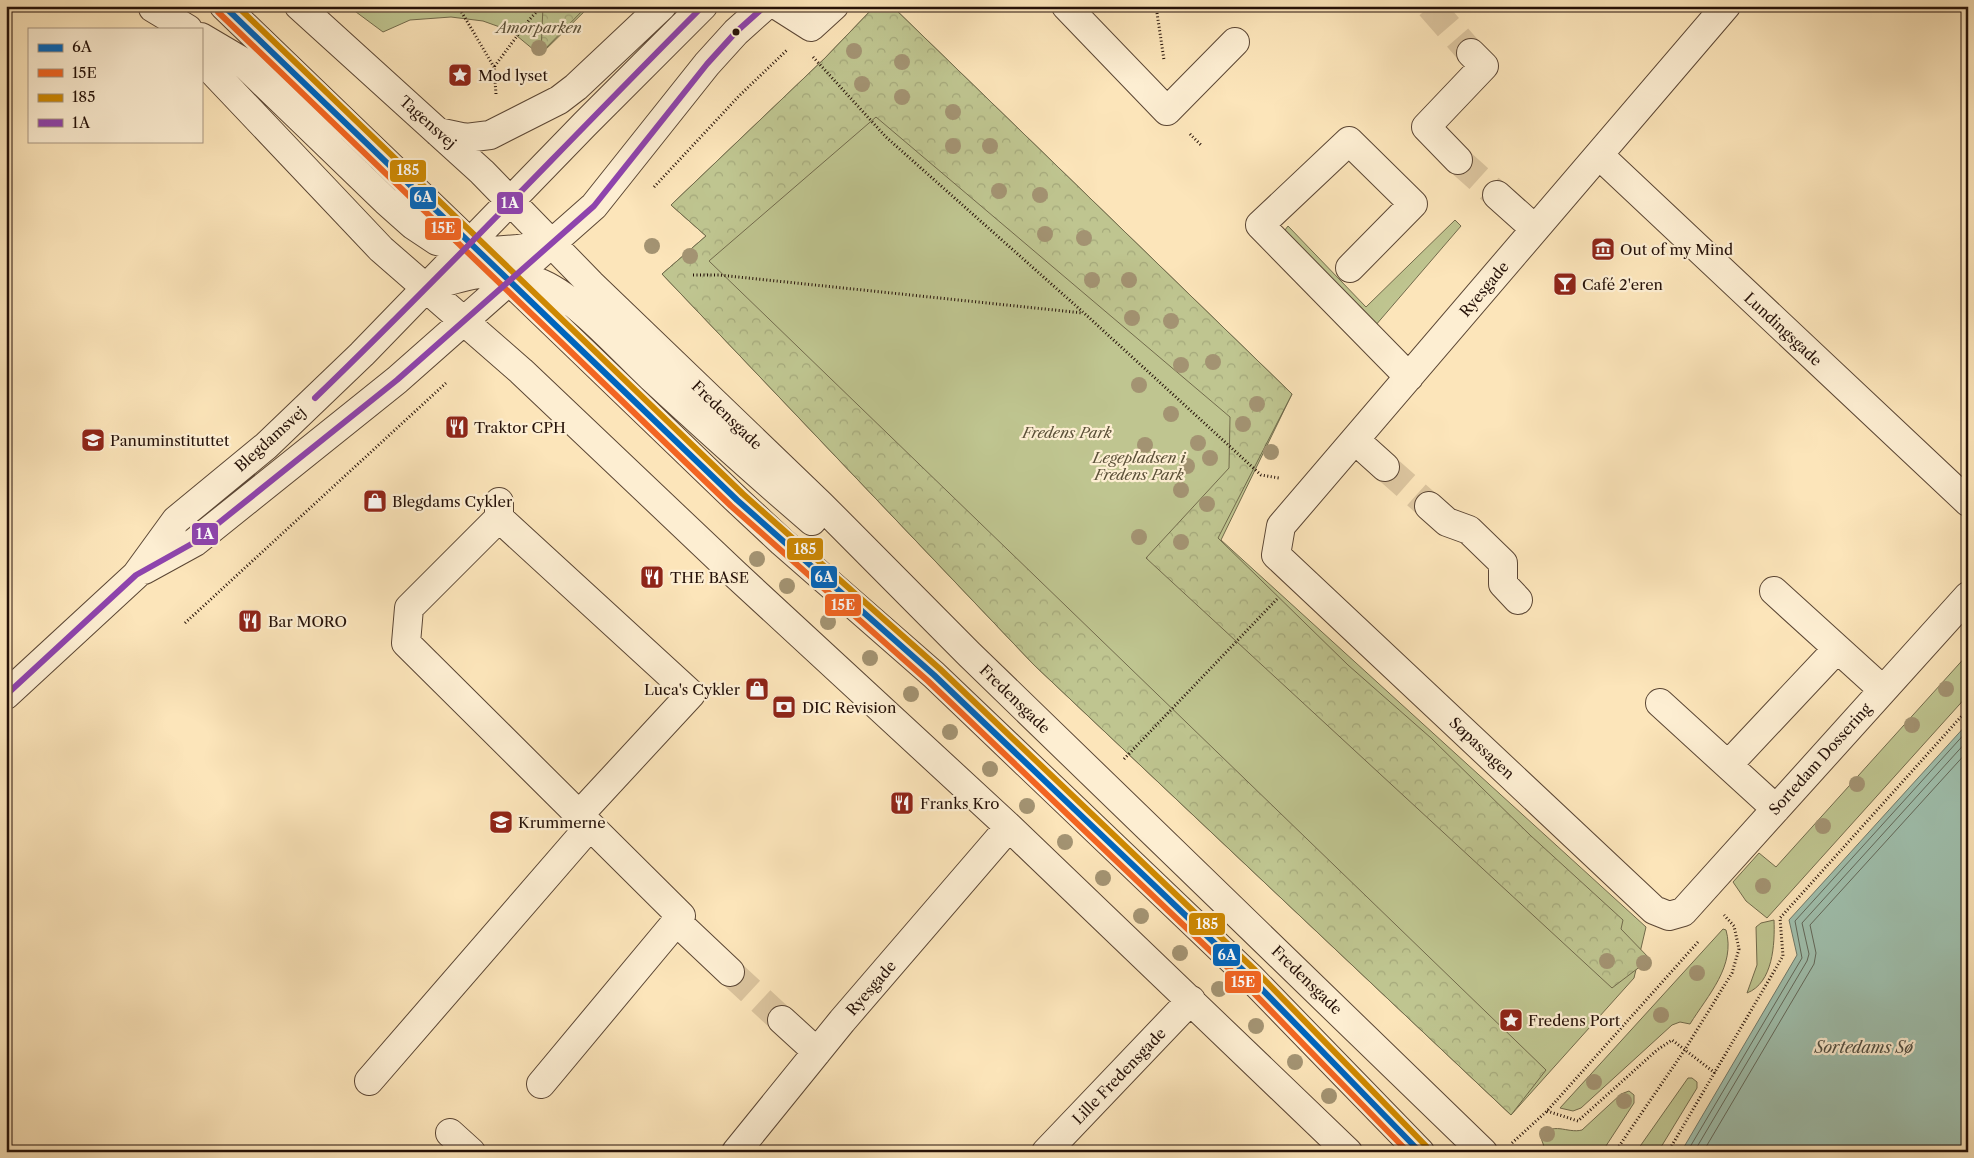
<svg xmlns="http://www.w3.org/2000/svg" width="1974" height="1158" font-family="'Libre Caslon Text',serif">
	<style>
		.green { fill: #bfc590; stroke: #726b4c }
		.forest { fill: url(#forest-crowns); stroke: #726b4c }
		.water { fill: #9fbfad; stroke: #6e796b }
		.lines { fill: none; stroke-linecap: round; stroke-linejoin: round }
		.shore { stroke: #62685a; stroke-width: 1 }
		.minor-tunnel { stroke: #dcc59f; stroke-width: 28; stroke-dasharray: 28 14; stroke-linecap: butt }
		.minor-casing { stroke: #5b4634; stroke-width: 30 }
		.path { stroke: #251108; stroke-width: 3; stroke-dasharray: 1 2.5; stroke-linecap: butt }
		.minor { stroke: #fdeed2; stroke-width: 28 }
		.bus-1-casing { stroke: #fdeed2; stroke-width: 10 }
		.bus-2-casing { stroke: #fdeed2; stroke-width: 10 }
		.bus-3-casing { stroke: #fdeed2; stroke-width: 10 }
		.bus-4-casing { stroke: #fdeed2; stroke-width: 10 }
		.bus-1 { stroke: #0065bd; stroke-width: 6 }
		.bus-2 { stroke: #f26522; stroke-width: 6 }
		.bus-3 { stroke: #cd8802; stroke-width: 6 }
		.bus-4 { stroke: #8e44ad; stroke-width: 6 }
		.tree { fill: #a39372 }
		.bus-dot { fill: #251108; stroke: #fdeed2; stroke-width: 2 }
		.labels { text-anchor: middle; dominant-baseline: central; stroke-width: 4.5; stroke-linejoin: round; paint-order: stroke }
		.park-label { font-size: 15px; font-style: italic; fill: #5b5038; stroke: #fdeed2 }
		.poi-label { font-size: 15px; fill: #251108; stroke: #fdeed2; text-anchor: start }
		.street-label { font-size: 15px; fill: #251108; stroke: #fdeed2 }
		.water-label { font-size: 16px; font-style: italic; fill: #504e42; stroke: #fdeed2 }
		.line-badge { stroke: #fdeed2; stroke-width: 2 }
		.badge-label { font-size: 14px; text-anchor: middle; font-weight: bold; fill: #fff }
	</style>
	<defs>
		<pattern id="forest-crowns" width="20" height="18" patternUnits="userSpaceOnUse" patternTransform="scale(1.25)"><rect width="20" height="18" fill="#bfc590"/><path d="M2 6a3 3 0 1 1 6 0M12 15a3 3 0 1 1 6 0" fill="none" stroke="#a4a87b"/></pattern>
	</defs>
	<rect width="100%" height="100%" fill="#fce5ba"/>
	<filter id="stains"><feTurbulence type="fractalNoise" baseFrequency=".004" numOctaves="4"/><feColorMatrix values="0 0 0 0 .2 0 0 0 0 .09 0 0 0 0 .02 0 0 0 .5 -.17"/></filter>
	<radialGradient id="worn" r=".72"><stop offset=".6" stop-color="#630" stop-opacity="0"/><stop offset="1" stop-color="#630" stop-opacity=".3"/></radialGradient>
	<path class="green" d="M348,6H590L540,55L511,31L483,21L451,17L410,20L383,32Z
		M875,6H892L1292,394L1221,540L1646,927L1634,978L1511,1115L1034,665L662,274L706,236L671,205L825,58Z
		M1455,220L1461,226L1375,326L1285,230L1288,226L1366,307Z
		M1968,654V695L1767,918L1746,901L1733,882L1759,853L1776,867Z
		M1774,920C1775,944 1773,983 1747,993L1757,965L1756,927L1761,923Z
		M1723,929L1726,930C1736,966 1708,995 1690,1024L1680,1022L1672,1025L1581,1108L1573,1111L1560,1108Z
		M1688,1078H1692L1697,1082V1088L1658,1152H1636Z
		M1629,1091L1634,1095V1103L1602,1152H1546L1541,1138C1552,1120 1567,1134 1582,1130L1621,1094Z"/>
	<path class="forest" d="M543,6H587L541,53Z
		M875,6H892L1292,394L1218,538L1348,665L1431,738L1530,835L1623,920L1621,929L1650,959L1612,988L1146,558L1229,468L1230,417L876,117L709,261L1546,1070L1511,1115L1034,665L662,274L706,236L671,205L825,58Z"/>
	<path class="water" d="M1968,723V1152H1681L1797,955L1789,920Z"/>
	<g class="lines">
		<path class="shore" d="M1687,1152L1802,958L1795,921L1968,730
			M1694,1152L1807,961L1809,954L1802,923L1968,740
			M1703,1152L1814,964L1816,953L1810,925L1968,751"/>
		<path class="minor-tunnel" d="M1430,6L1471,53
			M1458,160L1497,195
			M1385,467L1429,506
			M730,972L782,1020"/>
		<g class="minor-casing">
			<path id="minor" d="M224,6L737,500L782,542L934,675L1249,976L1420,1152
				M299,6L482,172L591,284L821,505L969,654L1483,1152
				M778,6L811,27L834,6
				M1066,6L1167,111L1235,42
				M1726,6L1281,526L1276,555L1654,910L1669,916L1683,912L1968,596
				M153,8L188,29
				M201,37L240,60L386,201L413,225L437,241L479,252L518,249L552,243
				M201,59L381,249L521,371L735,574L1009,827L1348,1152
				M438,132L466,138L490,135L559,100L576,87L662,6
				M1599,155L1968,502
				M1458,160L1426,127L1484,66L1471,53
				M1497,195L1535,229
				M1350,268L1413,204L1349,141L1260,225L1409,377
				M431,287C470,273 498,267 538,282C575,296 621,349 651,377C704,426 757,474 812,521
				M1355,440L1385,467
				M499,502V518L691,694L579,815
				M1429,506L1447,522L1469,530L1503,563V584L1518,600
				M499,518L409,608L406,643L681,916L541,1084
				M144,570L195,542L397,380L594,206L707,64L736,32L765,6
				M1774,591L1883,690
				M6,695L136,575L176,520L266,446L362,354L585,124L703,6
				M1660,703L1776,809
				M1728,765L1837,649
				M676,921L730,972
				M782,1020L817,1052
				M369,1081L590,826
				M450,1133L471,1152
				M736,1152L842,1021L1009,827
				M1046,1152L1191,1000"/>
		</g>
		<path class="path" d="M458,6L494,67
			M1156,6L1164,60
			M813,57L886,137L1084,313L1261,475L1279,478
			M496,94L494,67L529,20L542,6
			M1190,134L1201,145
			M654,187L739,96L787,50
			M693,275H719L1083,313
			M185,623L446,383
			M1124,759L1277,599
			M1547,1111L1578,1121L1657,1050L1672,1040L1715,1073
			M1512,1143L1547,1111L1698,942
			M1615,1152L1684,1051L1732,973L1739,949L1734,926L1724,915
			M1668,1152L1783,956L1780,918L1968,709"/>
		<use href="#minor" class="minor"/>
		<g class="bus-1-casing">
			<path id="bus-1" d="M224,6L737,500L934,675L1249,976L1420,1152"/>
		</g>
		<g class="bus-2-casing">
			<path id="bus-2" d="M218,12L731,506L928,681L1243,982L1408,1152"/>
		</g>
		<g class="bus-3-casing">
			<path id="bus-3" d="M237,6L743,494L940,669L1255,970L1426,1146"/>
		</g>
		<g class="bus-4-casing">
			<path id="bus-4" d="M315,398C447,271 573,136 703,6
				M6,695L136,575L195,542L397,380L594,206L707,64L736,32L765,6"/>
		</g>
		<use href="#bus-1" class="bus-1"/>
		<use href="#bus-2" class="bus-2"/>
		<use href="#bus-3" class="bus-3"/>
		<use href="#bus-4" class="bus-4"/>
	</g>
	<g class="tree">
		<circle cx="539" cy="48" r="8"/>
		<circle cx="854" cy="51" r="8"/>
		<circle cx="902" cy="62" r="8"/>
		<circle cx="862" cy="84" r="8"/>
		<circle cx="902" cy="97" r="8"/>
		<circle cx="953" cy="112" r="8"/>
		<circle cx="953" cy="146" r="8"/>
		<circle cx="990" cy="146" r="8"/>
		<circle cx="999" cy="191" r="8"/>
		<circle cx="1040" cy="195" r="8"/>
		<circle cx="1045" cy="234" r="8"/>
		<circle cx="1084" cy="238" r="8"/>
		<circle cx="652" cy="246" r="8"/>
		<circle cx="690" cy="256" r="8"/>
		<circle cx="1092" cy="280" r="8"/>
		<circle cx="1129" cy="280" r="8"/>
		<circle cx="1132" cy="318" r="8"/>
		<circle cx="1171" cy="321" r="8"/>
		<circle cx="1213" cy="362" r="8"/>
		<circle cx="1181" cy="365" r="8"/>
		<circle cx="1139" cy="385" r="8"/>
		<circle cx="1257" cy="404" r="8"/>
		<circle cx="1171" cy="414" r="8"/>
		<circle cx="1243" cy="424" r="8"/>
		<circle cx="1198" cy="443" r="8"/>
		<circle cx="1145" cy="445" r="8"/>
		<circle cx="1271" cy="452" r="8"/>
		<circle cx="1210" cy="458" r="8"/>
		<circle cx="1187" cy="466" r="8"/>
		<circle cx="1181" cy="490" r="8"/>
		<circle cx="1207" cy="504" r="8"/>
		<circle cx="1139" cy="537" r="8"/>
		<circle cx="1181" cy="542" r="8"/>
		<circle cx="757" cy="559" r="8"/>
		<circle cx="787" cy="586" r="8"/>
		<circle cx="828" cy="622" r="8"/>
		<circle cx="870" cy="658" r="8"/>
		<circle cx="1946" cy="689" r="8"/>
		<circle cx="911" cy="694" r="8"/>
		<circle cx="1912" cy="725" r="8"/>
		<circle cx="950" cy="732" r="8"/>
		<circle cx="990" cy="769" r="8"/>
		<circle cx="1857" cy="784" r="8"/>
		<circle cx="1027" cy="806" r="8"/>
		<circle cx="1823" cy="826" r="8"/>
		<circle cx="1065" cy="842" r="8"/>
		<circle cx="1103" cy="878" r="8"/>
		<circle cx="1763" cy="886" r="8"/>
		<circle cx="1141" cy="916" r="8"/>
		<circle cx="1180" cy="953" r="8"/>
		<circle cx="1607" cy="961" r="8"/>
		<circle cx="1644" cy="963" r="8"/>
		<circle cx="1697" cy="973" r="8"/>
		<circle cx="1219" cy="989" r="8"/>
		<circle cx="1661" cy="1015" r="8"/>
		<circle cx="1256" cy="1026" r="8"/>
		<circle cx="1295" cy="1062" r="8"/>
		<circle cx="1594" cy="1082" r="8"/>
		<circle cx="1329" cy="1096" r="8"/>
		<circle cx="1624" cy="1101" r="8"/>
		<circle cx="1547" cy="1134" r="8"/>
	</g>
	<defs>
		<g id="sight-square" transform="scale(1.25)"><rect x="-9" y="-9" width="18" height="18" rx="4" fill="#8f2418" stroke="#fdeed2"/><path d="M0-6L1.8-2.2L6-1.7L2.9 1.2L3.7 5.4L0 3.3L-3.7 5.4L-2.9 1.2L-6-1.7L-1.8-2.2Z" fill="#fff"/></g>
		<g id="museum-square" transform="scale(1.25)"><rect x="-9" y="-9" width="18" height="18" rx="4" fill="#8f2418" stroke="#fdeed2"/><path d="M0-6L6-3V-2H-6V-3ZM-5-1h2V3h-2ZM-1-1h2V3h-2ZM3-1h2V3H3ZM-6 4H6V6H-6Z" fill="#fff"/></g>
		<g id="bar-square" transform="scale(1.25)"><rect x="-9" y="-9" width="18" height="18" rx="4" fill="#8f2418" stroke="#fdeed2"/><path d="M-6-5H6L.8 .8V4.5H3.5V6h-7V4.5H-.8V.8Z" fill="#fff"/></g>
		<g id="restaurant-square" transform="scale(1.25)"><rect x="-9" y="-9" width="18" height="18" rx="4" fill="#8f2418" stroke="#fdeed2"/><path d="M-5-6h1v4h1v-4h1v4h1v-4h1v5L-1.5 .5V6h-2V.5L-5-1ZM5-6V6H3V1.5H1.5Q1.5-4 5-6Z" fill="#fff"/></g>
		<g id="university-square" transform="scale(1.25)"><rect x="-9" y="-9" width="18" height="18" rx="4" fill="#8f2418" stroke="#fdeed2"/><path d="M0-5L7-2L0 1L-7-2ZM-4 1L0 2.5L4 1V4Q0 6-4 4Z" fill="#fff"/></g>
		<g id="shop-square" transform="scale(1.25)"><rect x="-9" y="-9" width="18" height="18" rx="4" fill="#8f2418" stroke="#fdeed2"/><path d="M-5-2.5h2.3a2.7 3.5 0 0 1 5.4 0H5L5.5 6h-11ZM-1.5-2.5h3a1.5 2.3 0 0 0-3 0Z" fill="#fff"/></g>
		<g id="bank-square" transform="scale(1.25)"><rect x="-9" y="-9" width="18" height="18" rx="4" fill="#8f2418" stroke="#fdeed2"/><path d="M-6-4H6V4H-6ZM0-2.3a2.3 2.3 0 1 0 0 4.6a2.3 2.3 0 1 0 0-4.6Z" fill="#fff"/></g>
		<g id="school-square" transform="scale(1.25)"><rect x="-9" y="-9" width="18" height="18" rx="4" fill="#8f2418" stroke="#fdeed2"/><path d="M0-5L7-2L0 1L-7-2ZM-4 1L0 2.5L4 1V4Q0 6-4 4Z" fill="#fff"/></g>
	</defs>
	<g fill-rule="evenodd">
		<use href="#sight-square" x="460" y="75"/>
		<use href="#museum-square" x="1603" y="249"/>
		<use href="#bar-square" x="1565" y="284"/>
		<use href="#restaurant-square" x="457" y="427"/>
		<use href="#university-square" x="93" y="440"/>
		<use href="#shop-square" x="375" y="501"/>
		<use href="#restaurant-square" x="652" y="577"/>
		<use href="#restaurant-square" x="250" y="621"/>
		<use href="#shop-square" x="757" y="689"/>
		<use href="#bank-square" x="784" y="707"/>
		<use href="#restaurant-square" x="902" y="803"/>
		<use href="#school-square" x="501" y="822"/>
		<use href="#sight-square" x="1511" y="1020"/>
	</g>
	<circle class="bus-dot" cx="736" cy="32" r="4.5"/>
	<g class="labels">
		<g class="park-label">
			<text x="539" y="27">Amorparken</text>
			<text x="1067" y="432">Fredens Park</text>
			<text x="1139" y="457">Legepladsen i<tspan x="1139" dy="17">Fredens Park</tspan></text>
		</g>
		<g class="poi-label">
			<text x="478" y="75">Mod lyset</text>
			<text x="1620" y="249">Out of my Mind</text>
			<text x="1582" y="284">Café 2'eren</text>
			<text x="474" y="427">Traktor CPH</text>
			<text x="110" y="440">Panuminstituttet</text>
			<text x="392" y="501">Blegdams Cykler</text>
			<text x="670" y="577">THE BASE</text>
			<text x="268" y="621">Bar MORO</text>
			<text x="740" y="689" text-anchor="end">Luca's Cykler</text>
			<text x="802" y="707">DIC Revision</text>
			<text x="920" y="803">Franks Kro</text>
			<text x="518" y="822">Krummerne</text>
			<text x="1528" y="1020">Fredens Port</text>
		</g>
		<g class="street-label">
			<text transform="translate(428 122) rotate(42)">Tagensvej</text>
			<text transform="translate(1484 289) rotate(-50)">Ryesgade</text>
			<text transform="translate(1783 329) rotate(43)">Lundingsgade</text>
			<text transform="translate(727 415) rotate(44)">Fredensgade</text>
			<text transform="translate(270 439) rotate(-42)">Blegdamsvej</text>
			<text transform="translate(1015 699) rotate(44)">Fredensgade</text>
			<text transform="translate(1482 748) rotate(43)">Søpassagen</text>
			<text transform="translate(1820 759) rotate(-48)">Sortedam Dossering</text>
			<text transform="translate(1307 980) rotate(44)">Fredensgade</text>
			<text transform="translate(871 988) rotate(-49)">Ryesgade</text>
			<text transform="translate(1119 1076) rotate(-46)">Lille Fredensgade</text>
		</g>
		<g class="water-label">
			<text x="1864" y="1047">Sortedams Sø</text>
		</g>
	</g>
	<g class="line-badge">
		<rect x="389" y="159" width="38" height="24" rx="5" fill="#cd8802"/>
		<rect x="409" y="186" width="28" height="24" rx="5" fill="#0065bd"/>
		<rect x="496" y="191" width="28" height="24" rx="5" fill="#8e44ad"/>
		<rect x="424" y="217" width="38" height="24" rx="5" fill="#f26522"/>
		<rect x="191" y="522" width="28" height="24" rx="5" fill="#8e44ad"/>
		<rect x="786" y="537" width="38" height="24" rx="5" fill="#cd8802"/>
		<rect x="810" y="565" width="28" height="24" rx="5" fill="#0065bd"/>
		<rect x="824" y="593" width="38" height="24" rx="5" fill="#f26522"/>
		<rect x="1188" y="912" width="38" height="24" rx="5" fill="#cd8802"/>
		<rect x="1212" y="943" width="29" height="24" rx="5" fill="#0065bd"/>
		<rect x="1224" y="970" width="38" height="24" rx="5" fill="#f26522"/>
	</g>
	<g class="badge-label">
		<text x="408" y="175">185</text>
		<text x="423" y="202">6A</text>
		<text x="510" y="208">1A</text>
		<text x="443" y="233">15E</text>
		<text x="205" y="539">1A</text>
		<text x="805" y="554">185</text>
		<text x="824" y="582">6A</text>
		<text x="843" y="610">15E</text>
		<text x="1207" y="929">185</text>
		<text x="1227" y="960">6A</text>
		<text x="1243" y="987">15E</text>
	</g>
	<rect width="1974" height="1158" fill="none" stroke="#fce5ba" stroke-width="25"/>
	<rect x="8" y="8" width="1959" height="1143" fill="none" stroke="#251108" stroke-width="2.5"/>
	<rect x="12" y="12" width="1949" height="1133" fill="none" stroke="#251108"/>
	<rect x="28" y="28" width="175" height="115" fill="#fdeed2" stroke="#a79681"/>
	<rect x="38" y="44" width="25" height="8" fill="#0065bd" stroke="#a79681"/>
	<text x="72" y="52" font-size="15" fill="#251108">6A</text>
	<rect x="38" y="69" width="25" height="8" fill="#f26522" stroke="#a79681"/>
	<text x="72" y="78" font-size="15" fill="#251108">15E</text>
	<rect x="38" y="94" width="25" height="8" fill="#cd8802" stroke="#a79681"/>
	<text x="72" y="102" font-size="15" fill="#251108">185</text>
	<rect x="38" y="119" width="25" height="8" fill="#8e44ad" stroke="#a79681"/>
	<text x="72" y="128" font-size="15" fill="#251108">1A</text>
	<rect width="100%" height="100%" filter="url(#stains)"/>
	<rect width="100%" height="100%" fill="url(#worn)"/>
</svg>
